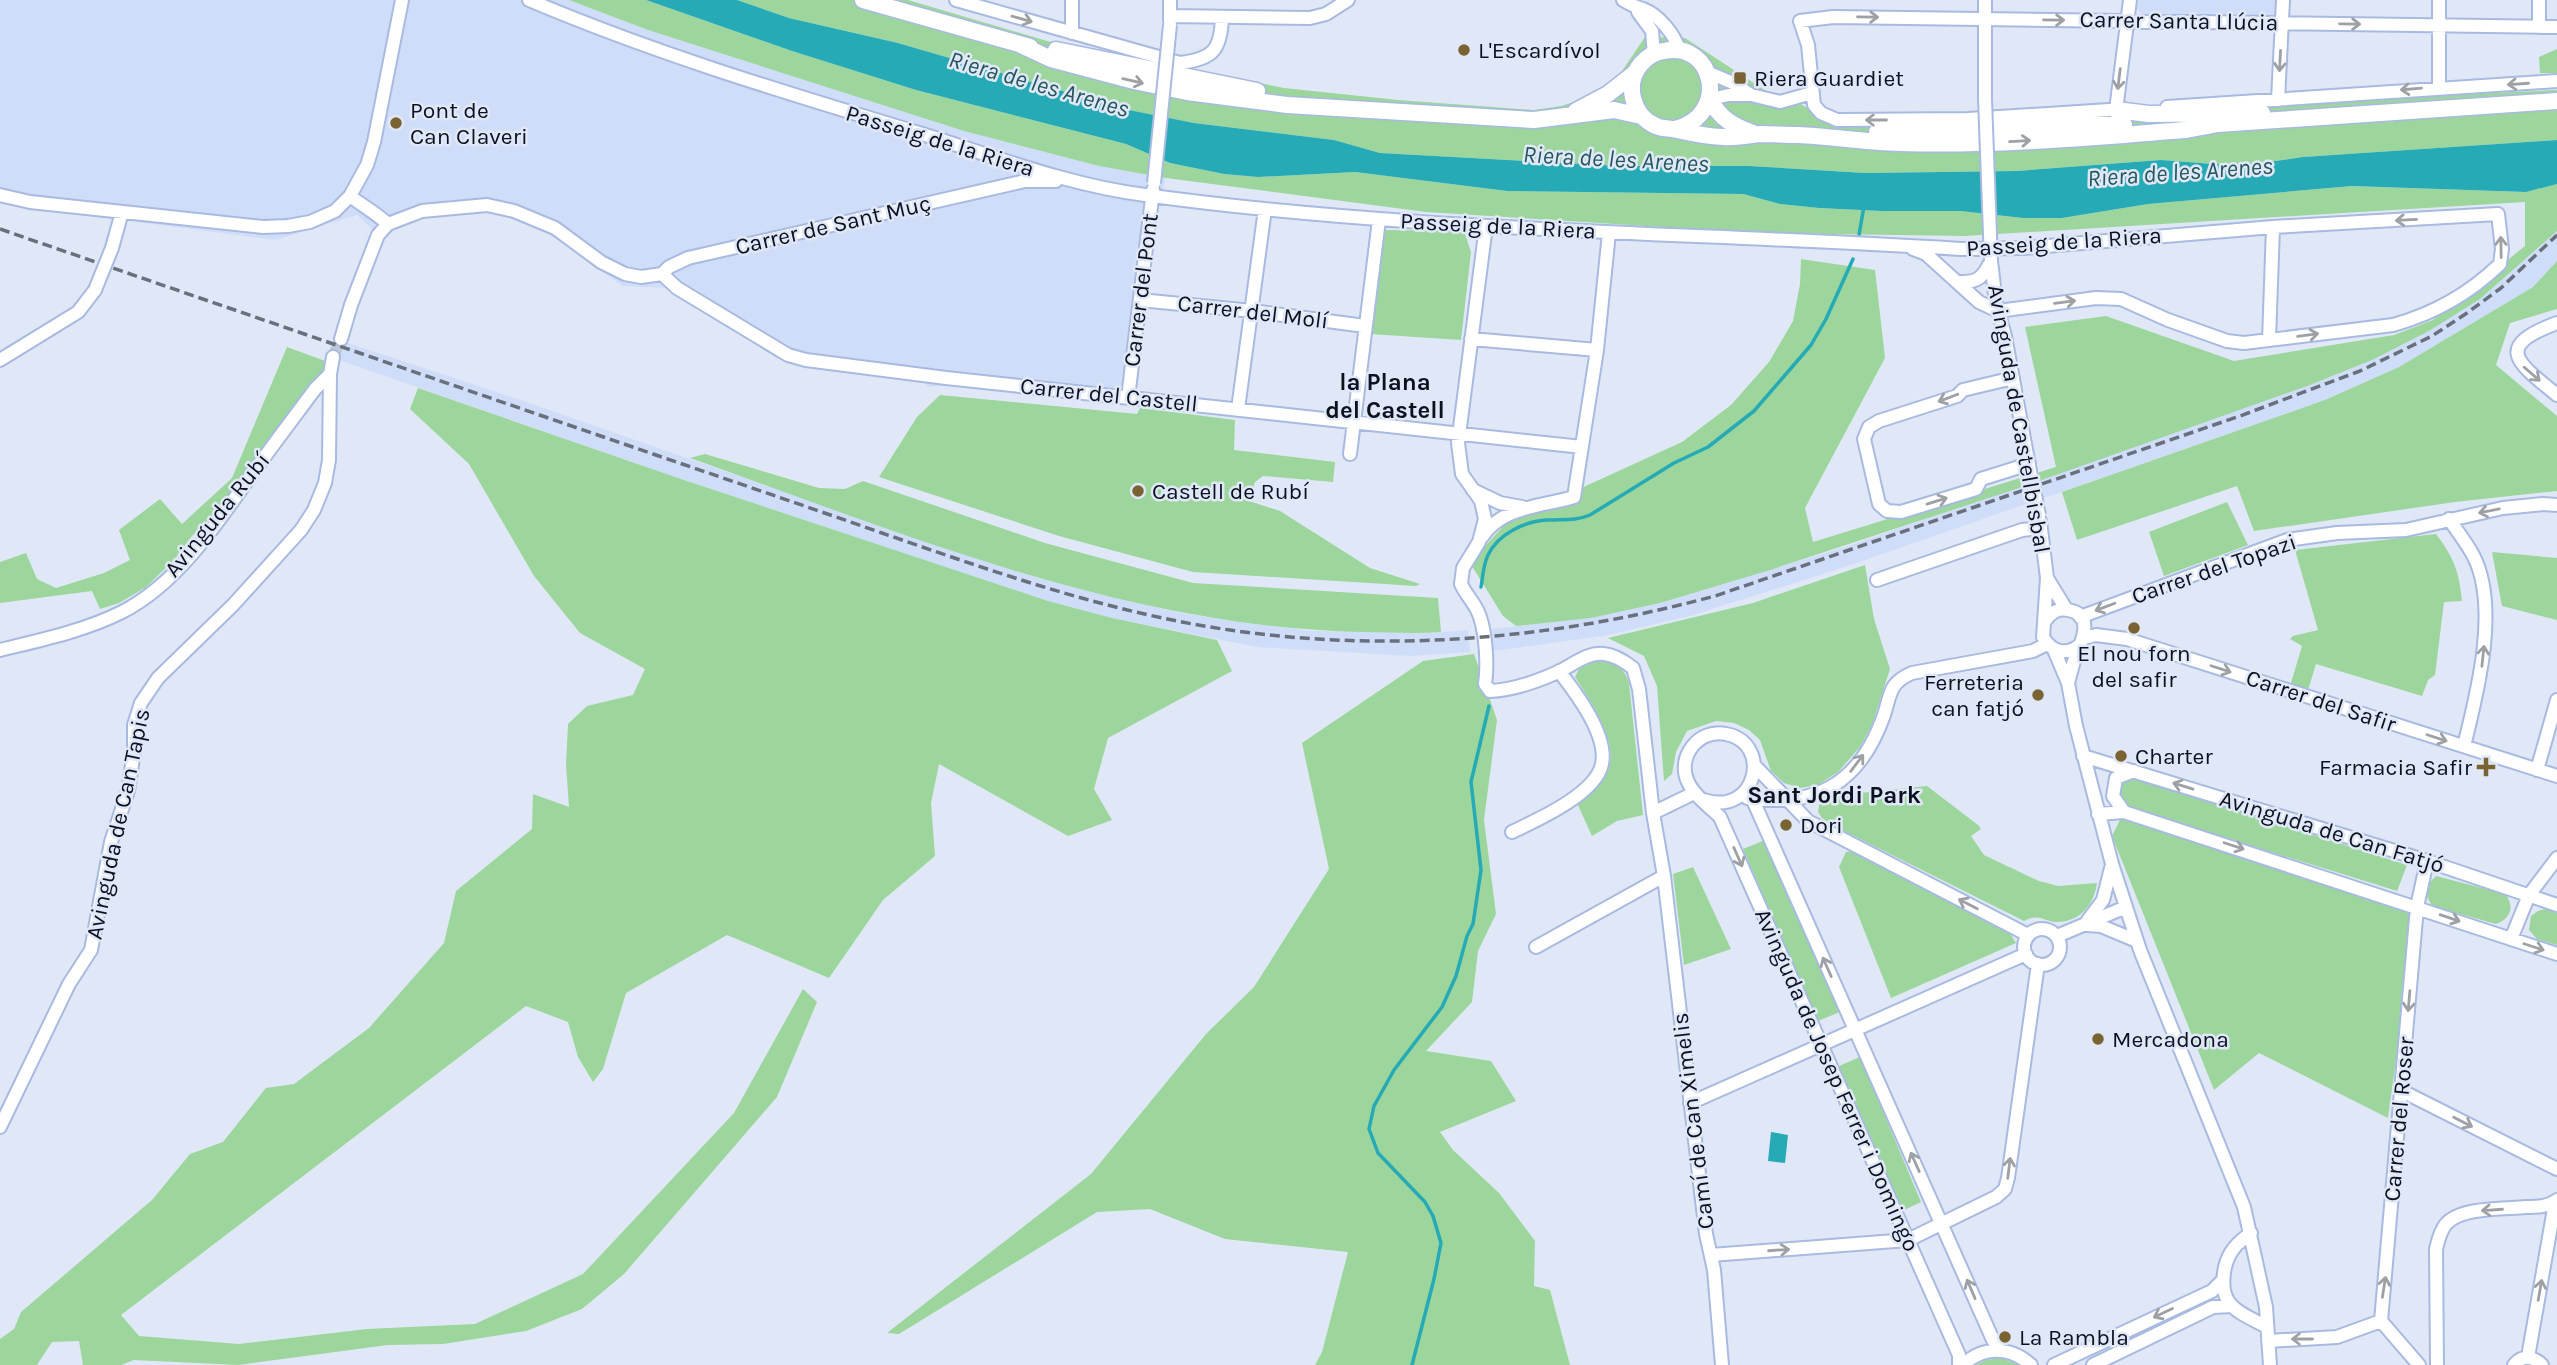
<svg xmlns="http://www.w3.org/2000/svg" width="2557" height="1365" font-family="Karla,sans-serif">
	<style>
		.built { fill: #d0ddf9 }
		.green { fill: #9cd69c }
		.water { fill: #25aab6 }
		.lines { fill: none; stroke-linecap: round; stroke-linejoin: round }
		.stream { stroke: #25aab6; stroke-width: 3.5 }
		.street-tunnel { stroke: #c0c8d6; stroke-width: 12; stroke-dasharray: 12 6; stroke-linecap: butt }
		.street-casing { stroke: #a8bae0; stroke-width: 16 }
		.secondary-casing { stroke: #a8bae0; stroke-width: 19 }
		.street { stroke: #fff; stroke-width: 12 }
		.secondary { stroke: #fff; stroke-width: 16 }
		.rail { stroke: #69707d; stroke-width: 3.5; stroke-dasharray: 10 5; stroke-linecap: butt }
		.street-bridge-casing { stroke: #a8bae0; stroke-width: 16; stroke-linecap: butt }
		.street-bridge { stroke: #fff; stroke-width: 12 }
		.oneway { stroke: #9da0a5 }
		.poi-dot { fill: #796333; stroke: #e0e8f7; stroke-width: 2.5 }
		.labels { text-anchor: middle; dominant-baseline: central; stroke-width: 5; stroke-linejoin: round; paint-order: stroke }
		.street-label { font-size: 23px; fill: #0b111e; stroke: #e0e8f7 }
		.poi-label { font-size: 23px; fill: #0b111e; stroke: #e0e8f7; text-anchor: start }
		.water-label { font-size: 24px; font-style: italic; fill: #24575d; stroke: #e0e8f7 }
		.neighbourhood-label { font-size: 24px; font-weight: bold; fill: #0b111e; stroke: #e0e8f7 }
	</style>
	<rect width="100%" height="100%" fill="#e0e8f7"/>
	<path class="built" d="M0,0H569L648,30L964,131L1099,166L1166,178L1155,217L1135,394L1128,398L950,385L929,387L923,382L800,358L778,359L667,288L622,286L561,240L498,212L393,220L390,231L372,229L357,215L276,240L0,204Z
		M2139,0H2281L2280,10L2271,18L2145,17L2137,9Z
		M2557,231V261L2533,287L2399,367L2325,400L1848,566L1690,616L1603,636L1493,651L1492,629L1591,618L1660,603L1851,545L2310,385L2372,360L2429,331L2480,299Z
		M345,342L509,396L880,525L1042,579L1175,612L1247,623L1312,631L1428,633L1468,630L1470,652L1410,656L1257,647L1112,618L1048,601L684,480L339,360Z"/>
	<path class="green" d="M569,0H646L792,51L916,90L1126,144L1170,163L1224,174L1258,177L1355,172L1507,191L1743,194L1780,204L1819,208L1881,211H1960L2023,218H2062L2148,204L2352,186L2525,192L2557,184V231L2480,299L2429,331L2372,360L2310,385L2019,488L1770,570L1660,603L1591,618L1516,626L1503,616L1470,563L1507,522L1682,442L1731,405L1769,362L1793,321L1800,284L1801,259L1875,270L1885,358L1805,508L1813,542L2056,467L2025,327L2106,316L2234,361L2394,335L2433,320L2525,246V202L1964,236L1757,233L1426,212L1166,178L1099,166L964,131L648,30Z
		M737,0H908L1047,41L1284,88L1398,100L1534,110L1561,106L1593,96L1618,77L1645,37L1685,38L1769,93L1780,107L1799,103L1831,122L2557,90V140L2303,157L2261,163L2213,164L2161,160L2017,171L1865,173L1749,166H1621L1380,153L1334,140L1194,123L1124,109L898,43L789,18Z
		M2557,49V73H2540L2539,57Z
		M1383,230L1464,231L1471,252L1461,340L1370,334Z
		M2557,261V309L2510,323L2496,365L2557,416V491L2455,502L2254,531L2237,486L2077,540L2062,492L2325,400L2399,367L2533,287Z
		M287,347L328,362L323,377L303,396L218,511L192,536L174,560L146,587L119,603L100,609L92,591L0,603V562L26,553L37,579L56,588L104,573L130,560L119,530L160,499L182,524L232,478Z
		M418,388L684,480L1048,601L1112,618L1217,640L1232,671L1108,738L1094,789L1112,820L1068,836L939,764L931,803L935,856L883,900L829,978L727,935L626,993L603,1069L593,1082L578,1057L568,1022L526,1006L121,1315L139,1336L239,1344L367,1329L475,1324L583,1274L734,1113L803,989L817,1002L777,1097L624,1274L582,1309L526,1331L443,1344L388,1345L238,1365L134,1360L121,1365H83L79,1341L52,1342L37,1365H0V1339L14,1329L21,1312L152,1200L190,1154L223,1142L266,1088L294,1084L369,1028L444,943L456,891L532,829L533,794L569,807L566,765L568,724L587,706L633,695L645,669L580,633L534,576L469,464L410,409Z
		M940,395L1137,414L1140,408L1235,420L1234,450L1335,462L1333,482L1263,476L1255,482L1249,501L1280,511L1370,568L1420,584L1416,586L1193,572L1059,536L879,477L917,417Z
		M705,454L819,488L845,489L863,481L1045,543L1193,583L1438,598L1441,632C1414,634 1387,632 1361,632C1127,627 907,535 690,458Z
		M2227,502L2248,545L2164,576L2149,532Z
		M2436,534C2454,558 2459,571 2462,601L2444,602L2435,675L2428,680L2422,696L2316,664L2308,690L2291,683L2302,646L2290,639L2293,636L2318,630L2295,550Z
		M2492,552L2557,558V620L2502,606Z
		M1865,565L1874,619L1890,669L1872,725L1860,747L1838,772L1818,785L1800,788L1784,783L1771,771L1760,740L1749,730L1734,723L1716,721L1687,731L1676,752L1672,774L1664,781L1657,686L1644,656L1608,638L1753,603Z
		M1474,654L1497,720L1484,820L1496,914L1478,951L1472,1002L1426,1051L1491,1061L1516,1101L1440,1132L1453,1150L1499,1193L1535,1241L1534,1286L1550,1290L1570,1365H1315L1322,1352L1348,1252L1225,1239L1150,1209L1097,1212L899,1334L887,1333L1091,1174L1206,1034L1254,987L1329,869L1302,743L1423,661Z
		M1598,661C1614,662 1624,666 1629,683L1643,815L1617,821L1592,836L1577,803C1587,795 1598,787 1605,777C1624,747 1590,701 1575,677L1580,667Z
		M2129,779H2140L2407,865L2397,891L2142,812L2123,804L2118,796L2123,783Z
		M1927,786L1978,825L1981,829L1971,836L1984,855L2039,881L2058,886L2097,883C2094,904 2081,922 2056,922C2042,921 2040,913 2024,921L1834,826L1822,818L1818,812L1820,801L1832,796Z
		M2124,812L2417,907L2388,1118L2259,1053L2214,1090L2112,836Z
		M1765,840L1840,1012L1818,1021L1743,849Z
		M1852,851L2008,930L2016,943L1891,998L1839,867L1846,852Z
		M1693,867L1731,949L1684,965L1673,874Z
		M2436,876L2505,894C2515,906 2511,919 2496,924L2432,906L2426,895L2429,883Z
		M2545,909L2557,913V945L2537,939L2529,930L2531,916L2538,911Z
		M1860,1057L1921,1202L1902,1211L1839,1066Z
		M2001,1358L2020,1365H1976L1986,1360Z"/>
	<path class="water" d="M646,0H737L789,18L898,43L1124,109L1194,123L1334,140L1380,153L1621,166H1749L1865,173L2017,171L2161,160L2213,164L2261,163L2303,157L2557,140V184L2526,192L2352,186L2148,204L2062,218H2023L1960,211H1881L1819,208L1780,204L1743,194L1507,191L1355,172L1258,177L1224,174L1170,163L1126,144L916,90L792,51Z
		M1771,1132L1788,1135L1785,1163L1768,1161Z"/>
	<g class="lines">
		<path class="stream" d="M1859,235L1864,206
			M1481,587C1483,577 1483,565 1488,555C1498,534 1525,521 1547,520C1563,519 1576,521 1590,515L1674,463L1708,447L1754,411L1811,345L1826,319L1853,259
			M1412,1365L1434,1279L1441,1243L1433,1216L1425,1202L1378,1153L1369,1129L1374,1106L1394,1070L1442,1007L1456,976L1467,936L1473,924L1481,870L1471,782L1489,706"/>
		<path class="street-tunnel" d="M333,357L341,339"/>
		<g class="street-casing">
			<path id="street" d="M529,0C656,54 787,93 919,133C994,156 1067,185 1145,195C1415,232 1688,232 1960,249L2024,248L2273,227L2498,214L2502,249L2500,264C2470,293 2433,314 2393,325L2244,343L2227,341L2168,320L2121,299L2096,298L1998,311
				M956,0L1180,63C1213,59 1221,50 1222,17
				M1072,0V33
				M1623,0C1631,5 1635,7 1643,9C1659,15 1675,35 1679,50
				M1638,12L1652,31L1654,54
				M1170,16L1310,18L1326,14L1348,0
				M1170,21V0
				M2539,27V0
				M1707,72L1733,83L1751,95
				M2439,87V0
				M1710,99L1729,95H1751L1780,102L1812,93
				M1985,99V0
				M2278,100L2283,0
				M2167,107L2557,81
				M2124,109L1968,119L1837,120L1821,113L1814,105L1808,45L1800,21L1833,17L2557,27
				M2116,110L2130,0
				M0,195L30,202L263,227L288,226L310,222L335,211L350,196L367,165L374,142L402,0
				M350,196C363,206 376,213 388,224
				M1486,226L1458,443L1462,474L1481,501L1485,519L1479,542L1463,568L1461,584C1465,593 1471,599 1476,608C1486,625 1488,665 1485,684L1490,691C1514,690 1536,682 1558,672C1573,665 1587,652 1604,654C1615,655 1624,661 1633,668L1639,689L1653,813L1664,876L1706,1234L1714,1270L1722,1365
				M112,248L122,212
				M1913,249L1926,254L1979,302L1998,311
				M1991,261L1996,303L2005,336L2030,471
				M662,274L677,288L788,355L806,360L946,378L1582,447
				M662,274L669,267L688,258L1025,181H1056
				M1959,282C1978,283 1983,277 1991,261
				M1140,300L1252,311L1365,326
				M2557,323C2492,347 2518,363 2557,395
				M341,339L351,305L378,235L388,224L422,211L487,205L514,211L555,228L601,262L625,274L641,277L662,274
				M1471,339L1597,350
				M2269,340L2273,227
				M0,360L78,312L95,290
				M2013,378L1963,390L1957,396L1879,421L1869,427L1864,439L1879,504L1887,511L1901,512L1976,489L1981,479L2029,464
				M1128,398L1153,190
				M1238,409L1265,209
				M1350,454L1379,220
				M1473,490L1500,503L1522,507
				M2449,519C2457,531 2466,542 2473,555C2500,606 2477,694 2464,746
				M2040,521L2047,578L2043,637C2052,653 2067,656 2081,644
				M1482,537C1502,506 1541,507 1574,497L1597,350L1609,233
				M2047,578L2066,609
				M1877,580L2022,530L2041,528
				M2080,617L2287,540L2337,533L2406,530L2503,508L2543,504L2557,505
				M2045,621C2051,613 2057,608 2068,610C2097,615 2080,645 2074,661C2072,668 2070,675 2068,683
				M2084,638L2096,635L2127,639L2557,776
				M0,650C41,640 84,631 122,612C180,582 218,521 255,470C275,442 295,416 315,389L330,374
				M2054,650L2068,683L2076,726L2112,864L2140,950L2244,1207L2266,1307L2270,1365
				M2083,756L2427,861L2557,905
				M1754,765L1808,821L2028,935
				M2537,770L2557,700
				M1748,789L1993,1340L2000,1350
				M1747,798C1817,808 1860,783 1884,715C1891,693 1889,683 1912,673L2033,651L2047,644
				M1704,800C1757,817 1773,743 1726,734C1699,728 1676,757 1688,782C1694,796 1710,807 1720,817L1959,1355V1365
				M2124,812L2113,796L2116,778L2134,771
				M1653,813L1694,793
				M2098,814L2124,812L2557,954
				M1512,832C1537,820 1596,794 1602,764C1608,735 1576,693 1559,671
				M2088,920L2103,900L2111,868
				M2087,925L2101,926L2137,941
				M2024 947a18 18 0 1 1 36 0a18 18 0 1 1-36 0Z
				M2057,936L2126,907
				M2511,939L2529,895L2557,858
				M1536,947L1664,876
				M2402,1091L2557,1169
				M1690,1103L2026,954
				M0,1127L69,984L91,950L111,842L128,791L134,752V725L141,703L158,678L233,605L301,530L314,510L325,483L329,460L330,374L333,357
				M2251,1233C2237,1243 2229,1251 2225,1267C2217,1306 2237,1311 2267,1327
				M1711,1255L1908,1240L1996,1197L2005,1189L2008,1178L2038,964
				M2268,1341L2337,1337L2381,1321
				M2528,1357L2555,1203
				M1963,1365C1983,1346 2010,1346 2031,1365
				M2054,1365L2212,1291L2223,1280
				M2093,1365L2213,1307L2232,1306
				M2419,1365L2381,1321L2417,907L2427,861
				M2437,1365L2436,1249C2438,1241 2440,1231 2446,1224C2461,1207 2504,1209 2526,1207C2537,1207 2548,1207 2557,1200
				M2514,1365C2522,1355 2533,1356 2542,1365"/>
		</g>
		<g class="secondary-casing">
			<path id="secondary" d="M863,0L1030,47
				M1021,45L1051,59L1134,81L1187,92L1287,105L1534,120L1614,110L1641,116
				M1056,50L1257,91
				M1710,99C1719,118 1733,126 1753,133
				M2116,110L2149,114L2262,113
				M1576,111L1608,94L1636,72
				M2203,125L2557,101
				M1675,129C1731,115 1714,40 1664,51C1655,52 1647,57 1641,64C1624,83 1632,116 1656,126C1662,129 1670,128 1677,130C1692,133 1707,137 1724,137C1736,138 1748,135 1761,134C1773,134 1786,135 1798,135C1821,136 1844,139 1867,141C1904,144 1941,144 1978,143C2047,142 2117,135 2186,130L2213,125
				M1877,132L2050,125H2124"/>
		</g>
		<use href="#street" class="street"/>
		<use href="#secondary" class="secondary"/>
		<path class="rail" d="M0,229C217,304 435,379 653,454C729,480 805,506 882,533C980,567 1079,602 1182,622C1359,656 1541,643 1715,596L2240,416L2360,371L2432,336L2467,313L2501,288L2557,235"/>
		<g class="street-bridge-casing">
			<path id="street-bridge" d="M1985,99L1991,261
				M1154,183L1170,25
				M95,290L112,248
				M2031,475L2039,515"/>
		</g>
		<use href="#street-bridge" class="street-bridge"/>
	</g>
	<defs><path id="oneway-shaft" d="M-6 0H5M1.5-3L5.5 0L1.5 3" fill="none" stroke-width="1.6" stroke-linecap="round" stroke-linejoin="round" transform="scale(1.75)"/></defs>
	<g class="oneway">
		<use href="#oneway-shaft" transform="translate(1868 17) rotate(1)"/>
		<use href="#oneway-shaft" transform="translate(1022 19) rotate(16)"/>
		<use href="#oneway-shaft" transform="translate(2054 20) rotate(1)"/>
		<use href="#oneway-shaft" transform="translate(2350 24) rotate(1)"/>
		<use href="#oneway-shaft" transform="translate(2280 61) rotate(93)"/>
		<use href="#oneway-shaft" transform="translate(2119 79) rotate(97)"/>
		<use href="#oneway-shaft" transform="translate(1133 81) rotate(13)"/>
		<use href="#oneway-shaft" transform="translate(2518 84) rotate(176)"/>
		<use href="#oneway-shaft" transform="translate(2411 89) rotate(175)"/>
		<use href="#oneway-shaft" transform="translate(1876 120) rotate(180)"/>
		<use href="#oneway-shaft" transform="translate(2020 141) rotate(-3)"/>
		<use href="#oneway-shaft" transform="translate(2406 220) rotate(177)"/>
		<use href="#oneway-shaft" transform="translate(2501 247) rotate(-91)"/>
		<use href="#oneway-shaft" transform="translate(2065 302) rotate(-8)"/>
		<use href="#oneway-shaft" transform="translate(2308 335) rotate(-7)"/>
		<use href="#oneway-shaft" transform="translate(2532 374) rotate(41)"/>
		<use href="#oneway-shaft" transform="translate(1948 398) rotate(159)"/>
		<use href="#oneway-shaft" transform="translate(1937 501) rotate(-17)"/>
		<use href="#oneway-shaft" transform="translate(2489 511) rotate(169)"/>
		<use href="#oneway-shaft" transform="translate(2105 607) rotate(159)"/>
		<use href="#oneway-shaft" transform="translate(2483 656) rotate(-84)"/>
		<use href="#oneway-shaft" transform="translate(2221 669) rotate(18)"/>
		<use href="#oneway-shaft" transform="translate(2437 738) rotate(18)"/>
		<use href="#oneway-shaft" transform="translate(1857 763) rotate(-53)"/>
		<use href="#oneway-shaft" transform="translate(2183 786) rotate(-163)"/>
		<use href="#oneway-shaft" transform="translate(2234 846) rotate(18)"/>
		<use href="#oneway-shaft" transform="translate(1738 857) rotate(66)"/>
		<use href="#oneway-shaft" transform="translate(1968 904) rotate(-153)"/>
		<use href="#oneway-shaft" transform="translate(2450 918) rotate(19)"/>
		<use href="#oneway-shaft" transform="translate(2534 947) rotate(18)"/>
		<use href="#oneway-shaft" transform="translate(1827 967) rotate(-114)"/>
		<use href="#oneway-shaft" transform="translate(2409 1001) rotate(95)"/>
		<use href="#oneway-shaft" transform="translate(2463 1122) rotate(27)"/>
		<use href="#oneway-shaft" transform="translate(1915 1162) rotate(-114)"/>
		<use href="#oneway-shaft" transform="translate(2009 1168) rotate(-83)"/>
		<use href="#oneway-shaft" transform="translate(2492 1210) rotate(176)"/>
		<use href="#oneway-shaft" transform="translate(1779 1250) rotate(-4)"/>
		<use href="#oneway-shaft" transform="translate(2384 1287) rotate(-81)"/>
		<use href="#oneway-shaft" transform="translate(1971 1289) rotate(-113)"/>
		<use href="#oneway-shaft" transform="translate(2540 1290) rotate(-80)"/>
		<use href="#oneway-shaft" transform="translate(2163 1313) rotate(155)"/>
		<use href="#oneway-shaft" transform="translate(2302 1339) rotate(-180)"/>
	</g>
	<g class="poi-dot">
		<circle cx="1464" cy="50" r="7"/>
		<rect x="1733" y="71" width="14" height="14" rx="3.5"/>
		<circle cx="396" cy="123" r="7"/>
		<circle cx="1138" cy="491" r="7"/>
		<circle cx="2134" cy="628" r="7"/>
		<circle cx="2038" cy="695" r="7"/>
		<circle cx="2121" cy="756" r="7"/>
		<path d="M2482.5 756.5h7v7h7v7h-7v7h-7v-7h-7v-7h7z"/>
		<circle cx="1786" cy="825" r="7"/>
		<circle cx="2098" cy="1039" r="7"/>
		<circle cx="2005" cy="1337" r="7"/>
	</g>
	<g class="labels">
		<g class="street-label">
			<text transform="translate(2179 21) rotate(1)">Carrer Santa Llúcia</text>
			<text transform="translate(940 141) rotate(17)">Passeig de la Riera</text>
			<text transform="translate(833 225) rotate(-13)">Carrer de Sant Muç</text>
			<text transform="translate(1498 226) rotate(3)">Passeig de la Riera</text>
			<text transform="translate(2064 242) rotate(-4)">Passeig de la Riera</text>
			<text transform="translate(1141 290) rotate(-83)">Carrer del Pont</text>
			<text transform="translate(1253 312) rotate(7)">Carrer del Molí</text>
			<text transform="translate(1109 395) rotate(6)">Carrer del Castell</text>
			<text transform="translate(2019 419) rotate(80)">Avinguda de Castellbisbal</text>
			<text transform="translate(217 515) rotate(-51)">Avinguda Rubí</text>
			<text transform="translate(2214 569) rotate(-19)">Carrer del Topazi</text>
			<text transform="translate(2321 701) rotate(18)">Carrer del Safir</text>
			<text transform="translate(118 824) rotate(-78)">Avinguda de Can Tapis</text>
			<text transform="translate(2332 832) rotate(17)">Avinguda de Can Fatjó</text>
			<text transform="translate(1837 1080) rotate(66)">Avinguda de Josep Ferrer i Domingo</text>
			<text transform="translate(2399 1119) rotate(-85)">Carrer del Roser</text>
			<text transform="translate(1693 1121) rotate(-97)">Camí de Can Ximelis</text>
		</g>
		<g class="poi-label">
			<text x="1478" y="50">L'Escardívol</text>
			<text x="1754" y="78">Riera Guardiet</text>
			<text x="410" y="110">Pont de<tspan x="410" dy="26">Can Claveri</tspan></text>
			<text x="1152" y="491">Castell de Rubí</text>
			<text x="2134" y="653" text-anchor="middle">El nou forn<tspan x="2134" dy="26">del safir</tspan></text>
			<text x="2024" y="682" text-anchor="end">Ferreteria<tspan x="2024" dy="26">can fatjó</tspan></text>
			<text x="2135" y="756">Charter</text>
			<text x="2472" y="767" text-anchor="end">Farmacia Safir</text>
			<text x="1800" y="825">Dori</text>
			<text x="2112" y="1039">Mercadona</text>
			<text x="2019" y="1337">La Rambla</text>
		</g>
		<g class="water-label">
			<text transform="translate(1039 84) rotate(16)">Riera de les Arenes</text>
			<text transform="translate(1616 159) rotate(3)">Riera de les Arenes</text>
			<text transform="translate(2180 172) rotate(-4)">Riera de les Arenes</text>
		</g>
		<g class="neighbourhood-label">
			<text x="1385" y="382">la Plana<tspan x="1385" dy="28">del Castell</tspan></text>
			<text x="1834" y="795">Sant Jordi Park</text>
		</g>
	</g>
</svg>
